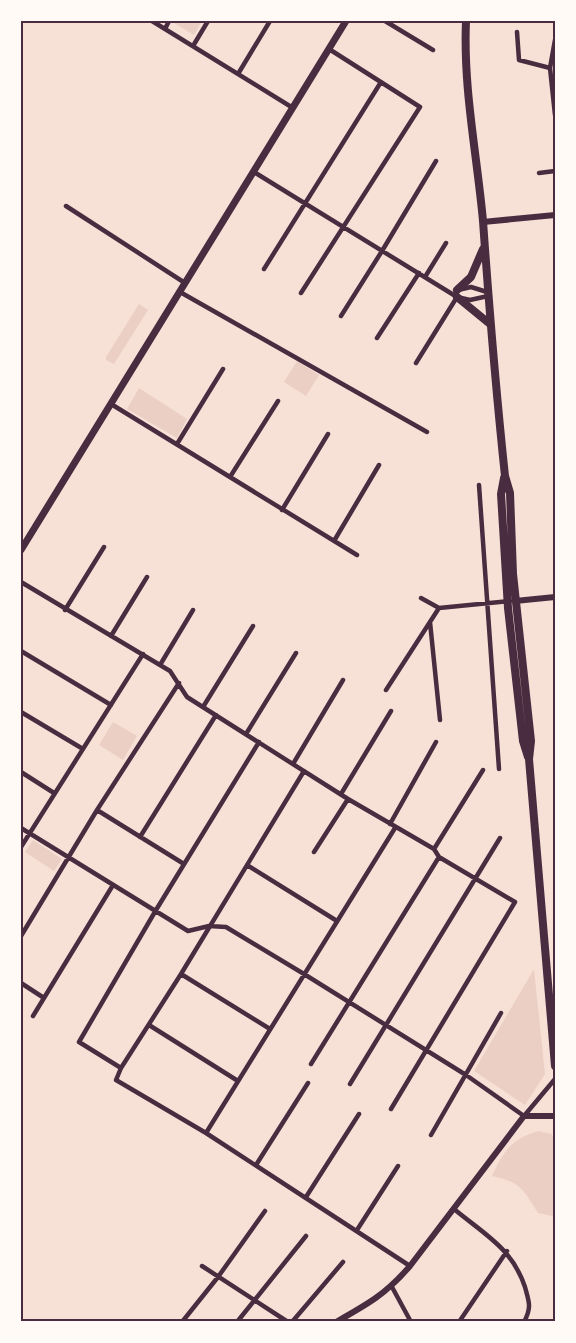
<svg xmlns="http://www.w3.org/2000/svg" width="576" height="1343" font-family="'Open Sans',sans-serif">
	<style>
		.green { fill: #ebcfc5 }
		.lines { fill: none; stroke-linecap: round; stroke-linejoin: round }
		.minor { stroke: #4a2c40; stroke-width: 4.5 }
		.tertiary { stroke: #4a2c40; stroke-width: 6 }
		.secondary { stroke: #4a2c40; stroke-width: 7 }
		.primary { stroke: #4a2c40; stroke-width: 8 }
		.neatline { fill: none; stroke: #4a2c40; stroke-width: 2 }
	</style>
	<rect width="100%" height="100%" fill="#f7e1d7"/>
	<path class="green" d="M175,21H202L194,35L174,23Z
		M139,304L148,310L114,364L106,360V357Z
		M297,361L319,375L306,396L284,382Z
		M139,388L187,419L177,438L127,409Z
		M113,722L137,736L123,760L99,745Z
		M33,840L62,859L54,871L25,852Z
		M534,969L545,1074L525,1105L474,1071Z
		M538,1131L552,1134L555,1145V1220L552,1216L538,1213C523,1189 520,1182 492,1176C503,1152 511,1139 538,1131Z"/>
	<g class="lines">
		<path class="minor" d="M152,21L293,108
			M385,21L433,50
			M165,29L169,21
			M517,32L519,60L550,68
			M555,40L550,68L555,115
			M193,46L208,21
			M238,74L270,21
			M254,172L457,297L470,300L488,296
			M539,173L555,171
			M66,206L185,283
			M264,269L381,82
			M425,277L446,243
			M458,290L471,287L487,292
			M180,292L427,432
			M301,293L420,107L329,49
			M341,316L382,251L436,161
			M377,338L419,273
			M416,363L457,297
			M111,404L357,555
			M177,444L223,369
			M230,477L278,401
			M479,485L499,769
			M282,510L328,434
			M334,541L379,465
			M21,582L170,671L187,697L348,799L434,849L439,857L515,902L391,1109
			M421,598L439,608L510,601
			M65,610L104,547
			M430,622L440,720
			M111,636L147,577
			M21,651L111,705
			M160,665L193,610
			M386,690L439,608
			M203,707L253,626
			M21,712L83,749
			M246,734L296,653
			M293,764L343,680
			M304,771L181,974L121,1068L116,1080L206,1133L410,1266
			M21,772L54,793
			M341,794L391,711
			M97,810L184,864
			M390,824L436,742
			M21,828L188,931L209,926L226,927L304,974L466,1075L524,1116L555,1079
			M140,837L216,715
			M21,847L143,654
			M434,849L483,770
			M314,852L348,799
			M247,865L337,921
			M21,936L97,810L179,683
			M181,974L270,1029
			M21,983L44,998
			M33,1016L113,885
			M149,1025L238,1081
			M311,1064L439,857
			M121,1068L79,1042L156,910L259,742
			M350,1084L500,838
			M206,1133L395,828
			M431,1135L501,1013
			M256,1165L308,1083
			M306,1197L359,1114
			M454,1209C484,1234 512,1248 525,1287C529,1302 532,1307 524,1322
			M357,1230L398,1166
			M202,1266L288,1322
			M392,1287L411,1322
			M182,1322L218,1277L265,1211
			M237,1322L306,1236
			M292,1322L343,1262
			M459,1322L507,1251"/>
		<path class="tertiary" d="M483,222L555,215
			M515,601L555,597
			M336,1322C368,1304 386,1294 410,1266L524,1116H555"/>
		<path class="secondary" d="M21,550L346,21"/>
		<path class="primary" d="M466,21C463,88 477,155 483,221C489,306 496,391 505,476L510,493L513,574L531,741L529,759L555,1066
			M457,290L471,277L483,249
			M457,297L490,324
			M504,478L501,494L508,608L523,741L528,757"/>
	</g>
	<rect width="576" height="1343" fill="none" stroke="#fffaf5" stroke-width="45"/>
	<rect x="22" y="22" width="532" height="1298" class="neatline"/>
</svg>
